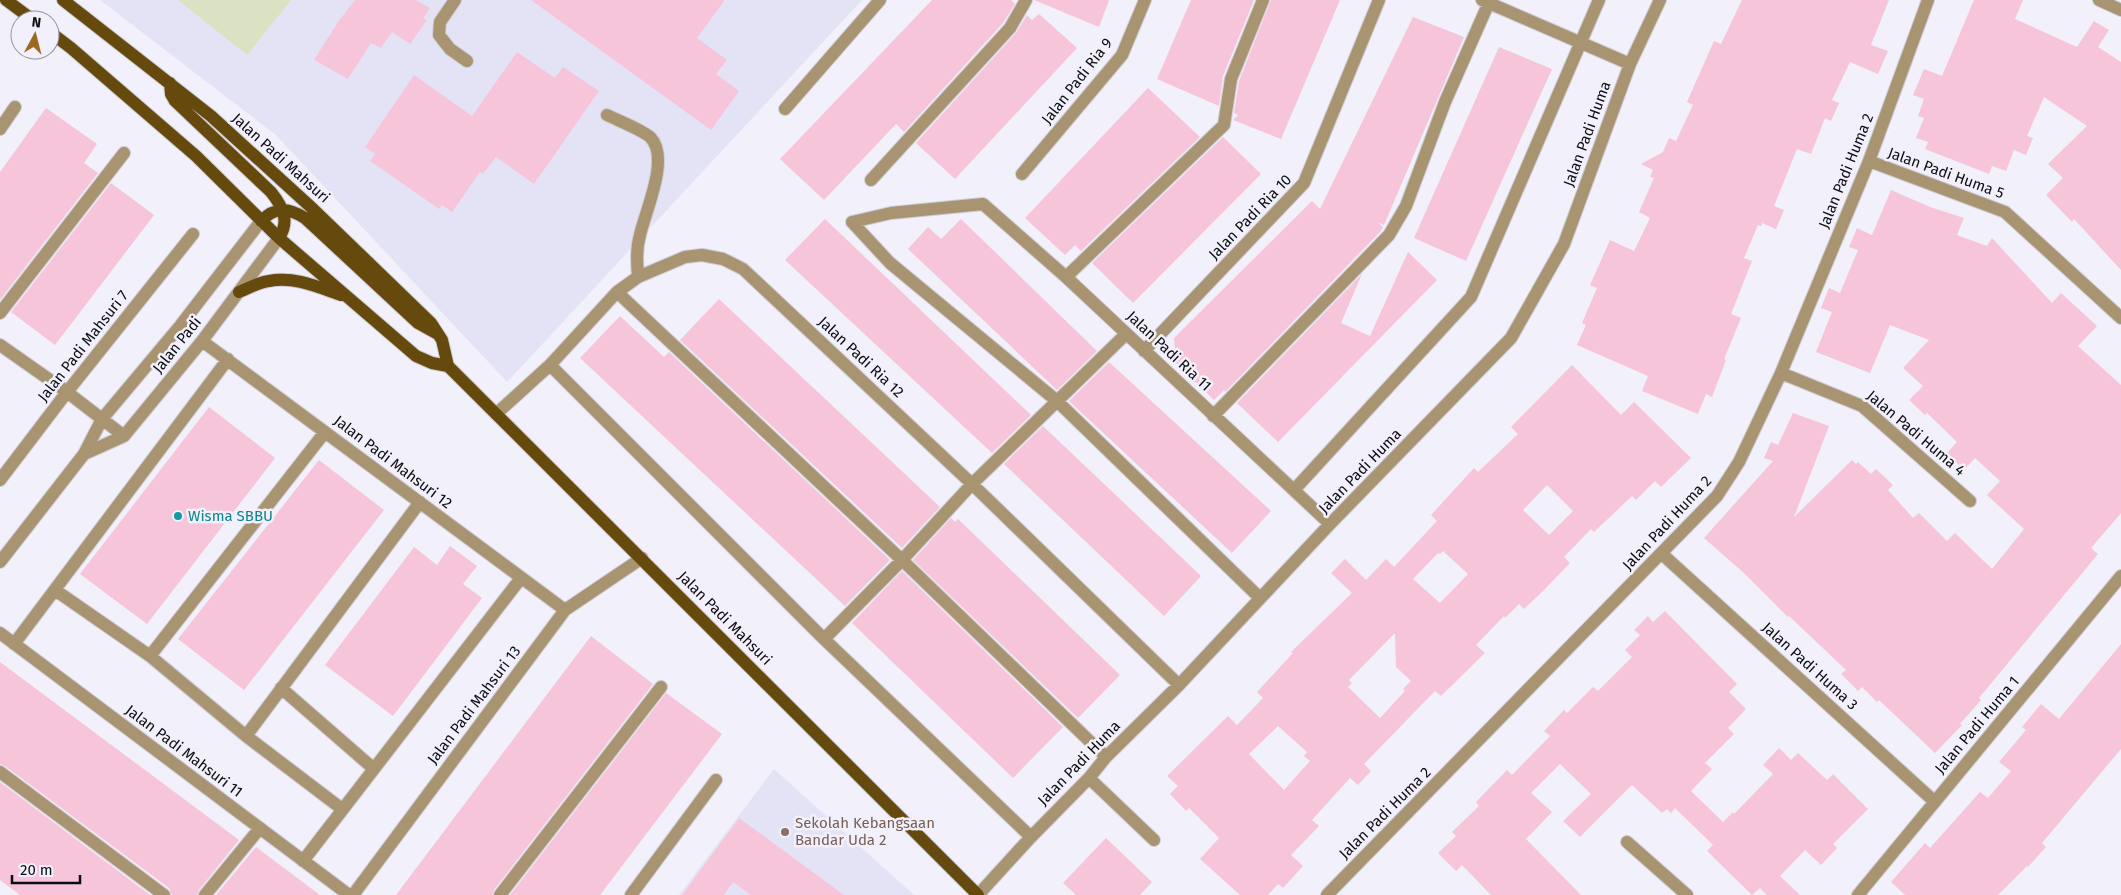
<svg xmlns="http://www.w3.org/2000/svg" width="2121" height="895" font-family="'Fira Sans',sans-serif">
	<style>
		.built { fill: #e4e3f5 }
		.green { fill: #dae2c3 }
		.building { fill: #f6c5d9; fill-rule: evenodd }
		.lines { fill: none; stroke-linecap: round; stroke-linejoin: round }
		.minor-casing { stroke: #cdccd5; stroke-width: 14 }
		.major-casing { stroke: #cdccd5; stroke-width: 14 }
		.minor { stroke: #a99471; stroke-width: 12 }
		.major { stroke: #66490d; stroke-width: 12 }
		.culture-dot { fill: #0f9aa8; stroke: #f1f0fb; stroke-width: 2 }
		.education-dot { fill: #8d6e63; stroke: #f1f0fb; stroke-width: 2 }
		.labels { text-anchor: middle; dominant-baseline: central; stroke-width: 5; stroke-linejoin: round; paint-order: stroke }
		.street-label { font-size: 15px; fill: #0d0c10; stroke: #f1f0fb }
		.culture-label { font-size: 15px; fill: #0d838f; stroke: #f1f0fb; text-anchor: start }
		.education-label { font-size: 15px; fill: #785e54; stroke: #f1f0fb; text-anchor: start }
	</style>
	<rect width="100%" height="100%" fill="#f1f0fb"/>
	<path class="built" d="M100,0H862L507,382L276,135Z
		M774,769L914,895H679Z"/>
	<path class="green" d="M178,0H291L247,55Z"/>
	<path class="building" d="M355,0H416L430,8L423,18L427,20L410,44L392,32L381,48L371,43L348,79L314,60L338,22Z
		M531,0H725L697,38L727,60L716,74L739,91L711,130Z
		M932,0H1011L1015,4L1003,23L904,132L896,124L824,200L780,159Z
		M1034,0H1109L1099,27Z
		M1191,0H1254L1223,76L1219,106L1157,79Z
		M1271,0H1340L1281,139L1233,120L1238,115L1234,113L1239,81Z
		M1742,0H1889L1871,45L1888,51L1878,74L1850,62L1832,100L1839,103L1831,121L1825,118L1811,154L1797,149L1774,206L1784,210L1776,229L1762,223L1761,226L1758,225L1744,258L1752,261L1731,314L1741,318L1724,359L1726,360L1712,397L1706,394L1698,414L1642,391L1648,376L1577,345L1586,325L1582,323L1597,288L1590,285L1610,240L1634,251L1650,218L1639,212L1654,178L1650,177L1653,170L1641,164L1663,152L1669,138L1676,141L1693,105L1687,102L1714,41L1721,44Z
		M1974,0H2023L2015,19L2077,47L2094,21L2109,30L2098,47L2121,62V270L2074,219L2072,222L2046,195L2063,178L2048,164L2087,126L2044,97L2027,136L2033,138L2026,155L2014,150L2006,171L1992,166L1989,174L1925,149L1928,142L1916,138L1924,118L1918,116L1924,99L1913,95L1924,69L1942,76Z
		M1039,14L1077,48L955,179L916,143L1016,33L1027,15L1032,20Z
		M1413,17L1464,37L1384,225L1378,222L1383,227L1380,232L1225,392L1224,390L1214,400L1176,363L1174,338L1312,201L1320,209Z
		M1499,47L1552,69L1466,261L1414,238Z
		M517,52L555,78L563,67L599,91L534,184L496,157L483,174L480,172L452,212L442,205L439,209L370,161L375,154L365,147L414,75L472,116Z
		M1148,88L1200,137L1081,251L1075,245L1065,255L1025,218Z
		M46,108L97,144L84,163L98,173L0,300V172Z
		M1223,137L1261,174L1133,303L1092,263Z
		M111,183L154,215L55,345L11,312Z
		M1891,190L1930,207L1964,218L1957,235L1987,246L1992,238L2052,303L2061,293L2097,326L2078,346L2121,385V513L2091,548L2098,554L1979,698L1981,700L1960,724L1962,725L1935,753L1879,700L1877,702L1862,687L1858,691L1841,674L1846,670L1789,616L1788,617L1745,574L1704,538L1773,461L1764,458L1771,442L1778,445L1793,413L1829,426L1794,517L1852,460L1856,464L1858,462L1871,474L1876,469L1893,485L1888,490L1913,518L1919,513L1947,541L1955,533L1992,569L2024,529L1987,495L2000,481L1975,458L1964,470L1947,453L1957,442L1927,413L1925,415L1909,400L1923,386L1903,368L1929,340L1890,325L1870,373L1816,352L1832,312L1821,308L1829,288L1840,293L1858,250L1849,247L1857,228L1872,235Z
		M825,219L1031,415L992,453L785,260Z
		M961,219L1097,351L1057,390L908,249L928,227L941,239Z
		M1408,252L1437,280L1278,442L1237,403L1362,274L1341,323L1370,336Z
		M719,299L940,507L902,548L680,340Z
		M620,316L664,357L669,352L890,560L845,606L580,358Z
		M1109,362L1271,511L1232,553L1069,401Z
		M1572,365L1621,415L1634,402L1691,458L1661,487L1655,481L1636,500L1632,496L1594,532L1591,529L1564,557L1570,563L1542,592L1524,609L1519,604L1505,618L1504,616L1476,645L1485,653L1441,696L1435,691L1364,764L1371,771L1358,785L1350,778L1312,820L1319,826L1291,855L1303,866L1283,888L1278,884L1268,895H1240L1200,859L1219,838L1189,808L1186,811L1170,794L1178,786L1167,776L1228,716L1237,725L1263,698L1257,692L1293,653L1291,652L1352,593L1331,573L1345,559L1366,580L1386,559L1394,567L1437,521L1431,515L1474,468L1478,472L1518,434L1511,427ZM1547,485L1573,511L1549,535L1523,510ZM1443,551L1468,574L1440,603L1413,579L1438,553L1440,554ZM1395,633L1396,667L1411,681L1403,689L1405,691L1380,718L1348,687L1352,683L1349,680ZM1278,726L1307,752L1304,756L1310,761L1284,790L1249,754Z
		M209,407L275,458L147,624L80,574Z
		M1043,426L1201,576L1164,616L1004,464Z
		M319,460L384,510L244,690L178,639Z
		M951,518L955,522L958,519L1120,675L1078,718L913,560Z
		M450,546L477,566L463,584L482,598L393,716L325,665L414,547L437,565Z
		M902,571L1063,727L1013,778L852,623Z
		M1665,611L1737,684L1729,692L1746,709L1728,728L1734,734L1705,763L1712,769L1691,791L1723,822L1733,812L1734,814L1773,774L1763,765L1779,748L1791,760L1798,753L1827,780L1833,774L1868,809L1833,844L1837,848L1821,865L1805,850L1780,876L1800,895H1767L1760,888L1752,895L1707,851L1713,845L1675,808L1671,813L1667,809L1662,813L1632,785L1580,837L1563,821L1591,794L1560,764L1531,793L1552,812L1526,839L1581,895H1491L1462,865L1456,871L1438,853L1456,836L1452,832L1479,806L1476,802L1507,770L1512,775L1550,736L1544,731L1564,710L1567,713L1593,687L1598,691L1632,657L1625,650L1640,635L1634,630L1648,616L1653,622Z
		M591,636L653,684L494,890L492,895H396Z
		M2121,644V749L2042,843L2046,847L2028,867L2027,866L1998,895H1905L1891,882L1925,843L1930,848L1980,792L1988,798L2011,771L1999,762L2026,730L2022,727L2041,704L2059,719Z
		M0,662L239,840L199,890L197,895H172L169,888L5,766L0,764Z
		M666,693L722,734L600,895H510Z
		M0,782L150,895H20L0,880Z
		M739,818L844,895H751L733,882L724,895H682Z
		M1106,838L1152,882L1140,895H1076L1063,883Z
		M256,847L320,895H216Z"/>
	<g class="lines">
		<g class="minor-casing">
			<path id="minor" d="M455,0L440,22L439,35L450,49L467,61
				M1482,0L1630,64
				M2099,0L2121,10
				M785,109L880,0
				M607,115C617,120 645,131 651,138C670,159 645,212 640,235C636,249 637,263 638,277
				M0,129L15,107
				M1869,161L2005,212L2121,318
				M1022,174L1122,55L1145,0
				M871,180L1010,28L1026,0
				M1066,277L1224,125L1231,79L1263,0
				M617,292L902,560L1106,757
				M0,313L124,153
				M202,341L565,610
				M0,345L67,392L124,436
				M1144,351L1304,183L1379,0
				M550,365L824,639L1031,837
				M1781,373L1862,406L1970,501
				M496,414L550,365L617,292L638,277L685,257L702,255L723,259L743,269L972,484L1179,685
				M1213,416L1389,235L1406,206L1445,102L1490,0
				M84,454L124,436L202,341L279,238
				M0,480L67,392L193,234
				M1294,490L1471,297L1599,0
				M1662,554L1935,802
				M0,562L84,454L102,419L180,326L261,221
				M55,590L150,656L246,736L342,809
				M1260,598L1057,401L890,263L852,222L891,213L983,204L1066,277L1330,524
				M0,633L349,895
				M824,639L902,560L972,484L1126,334
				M14,644L228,359
				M150,656L325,432
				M281,688L374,769
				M246,736L420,502
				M0,772L164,895
				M1089,778L1154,840
				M1627,842L1687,895
				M303,861L521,578
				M205,895L260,828
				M353,895L565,610L642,558
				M500,895L661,687
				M631,895L716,780
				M978,895L1031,837L1089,778L1106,757L1179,685L1330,524L1511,338L1564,244L1630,64L1660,0
				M1327,895L1717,496L1739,462L1781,373L1869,161L1928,0
				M1858,895L2121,576"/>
		</g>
		<g class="major-casing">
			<path id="major" d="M6,0L33,20
				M63,0L211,116L313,209L431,323L442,340L448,366
				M50,32L71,48L196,156L279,238L416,356L432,363L448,366L978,895
				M170,83L171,94L175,101L271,192C283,207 290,221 279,238
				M261,221C276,206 288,208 305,218L418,323L436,333
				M239,292C249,288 259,282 269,281C294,276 318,287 341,295"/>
		</g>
		<use href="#minor" class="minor"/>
		<use href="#major" class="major"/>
	</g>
	<circle class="culture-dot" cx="178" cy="516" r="5"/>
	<circle class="education-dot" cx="785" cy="832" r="5"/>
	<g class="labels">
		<g class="street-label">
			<text transform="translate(1077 81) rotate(-52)">Jalan Padi Ria 9</text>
			<text transform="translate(1587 134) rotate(-70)">Jalan Padi Huma</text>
			<text transform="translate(281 158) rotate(42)">Jalan Padi Mahsuri</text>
			<text transform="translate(1846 171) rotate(-68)">Jalan Padi Huma 2</text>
			<text transform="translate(1946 173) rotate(20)">Jalan Padi Huma 5</text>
			<text transform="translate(1250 217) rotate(-46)">Jalan Padi Ria 10</text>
			<text transform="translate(177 345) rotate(-51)">Jalan Padi</text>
			<text transform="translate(83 346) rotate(-52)">Jalan Padi Mahsuri 7</text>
			<text transform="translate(1169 351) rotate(43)">Jalan Padi Ria 11</text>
			<text transform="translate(861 357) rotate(43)">Jalan Padi Ria 12</text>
			<text transform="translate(1916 433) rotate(40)">Jalan Padi Huma 4</text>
			<text transform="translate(393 462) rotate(37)">Jalan Padi Mahsuri 12</text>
			<text transform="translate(1360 471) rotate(-46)">Jalan Padi Huma</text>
			<text transform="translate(1667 523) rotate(-47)">Jalan Padi Huma 2</text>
			<text transform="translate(725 618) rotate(45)">Jalan Padi Mahsuri</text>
			<text transform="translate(1810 666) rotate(42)">Jalan Padi Huma 3</text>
			<text transform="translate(474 705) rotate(-53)">Jalan Padi Mahsuri 13</text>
			<text transform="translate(1977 725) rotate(-50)">Jalan Padi Huma 1</text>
			<text transform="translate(184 751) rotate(37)">Jalan Padi Mahsuri 11</text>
			<text transform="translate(1079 763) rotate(-46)">Jalan Padi Huma</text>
			<text transform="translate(1385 813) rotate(-45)">Jalan Padi Huma 2</text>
		</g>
		<g class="culture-label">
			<text x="188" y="516">Wisma SBBU</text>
		</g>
		<g class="education-label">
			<text x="795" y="823">Sekolah Kebangsaan<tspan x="795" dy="17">Bandar Uda 2</tspan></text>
		</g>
	</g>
	<g transform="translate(35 35) rotate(7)"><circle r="24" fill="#f1f0fb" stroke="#96959d"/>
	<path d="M0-4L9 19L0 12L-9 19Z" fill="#9d6a21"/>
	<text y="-8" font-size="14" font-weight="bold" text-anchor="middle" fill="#0d0c10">N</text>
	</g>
	<path d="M12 875v8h68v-8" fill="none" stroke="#0d0c10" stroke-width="2.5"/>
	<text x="20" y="875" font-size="15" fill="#0d0c10" stroke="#f1f0fb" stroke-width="4" paint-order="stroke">20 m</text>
</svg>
